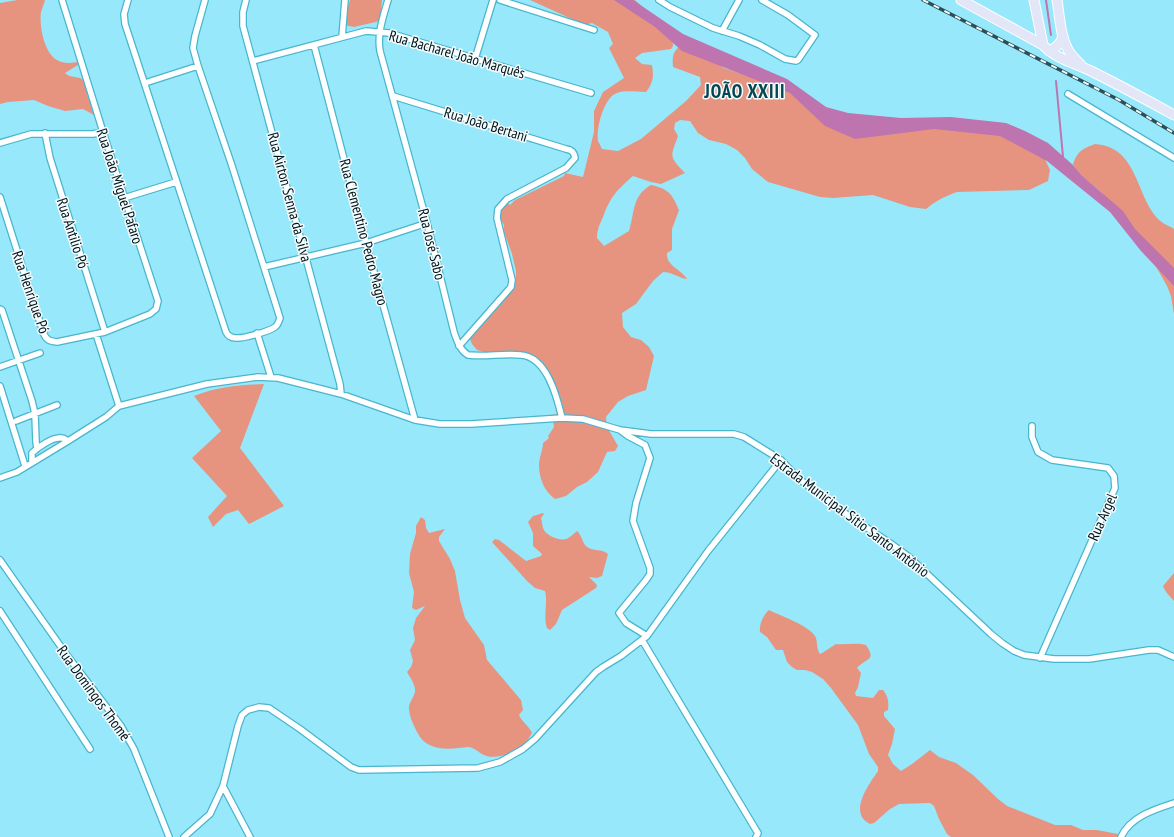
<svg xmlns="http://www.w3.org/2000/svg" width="1174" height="837" font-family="'PT Sans Narrow',sans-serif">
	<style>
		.green { fill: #e69480 }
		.water { fill: #bd74af }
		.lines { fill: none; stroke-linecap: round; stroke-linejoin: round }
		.stream { stroke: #bd74af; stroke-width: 2 }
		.street-casing { stroke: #48b6cd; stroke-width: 8 }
		.primary-casing { stroke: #fff; stroke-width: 11 }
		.street { stroke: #fff; stroke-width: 5.5 }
		.primary { stroke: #e2e6f7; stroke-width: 9 }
		.rail-casing { stroke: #2b4f58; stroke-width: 3.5 }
		.rail { stroke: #f3fcfe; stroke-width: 2; stroke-dasharray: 6; stroke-linecap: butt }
		.labels { text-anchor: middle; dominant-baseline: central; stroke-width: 3; stroke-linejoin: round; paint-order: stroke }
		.street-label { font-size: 15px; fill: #001217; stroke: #f3fcfe }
		.district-label { font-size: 19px; font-weight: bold; letter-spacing: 1px; fill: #044652; stroke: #f3fcfe }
	</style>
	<rect width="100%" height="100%" fill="#97e8fb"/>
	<path class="green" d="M17,0H45C44,4 42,8 41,12C39,25 44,53 57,60C64,64 71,63 79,62L78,65L65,73C70,78 76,76 82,79C92,84 86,92 88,98C90,103 94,107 96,112L94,115L83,109L65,111L48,106L34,100L8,102L0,104V3Z
		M350,0H382L380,21L354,27L344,25V20Z
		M530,0H635L672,33L673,46L671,49L642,53L635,58L642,64L652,65C654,77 653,83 646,92C637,92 626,90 617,93C604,97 596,128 598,141C599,143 601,147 602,149L618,151L641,139L686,101L701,85L700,77L673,67C672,55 673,50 684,44L724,68L794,92L841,119L993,123L1042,153L1050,170L1048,181L1029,190L957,192C946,196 935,201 926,209L910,207L873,195L833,198L820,197L768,182L752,169L745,158L737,150L726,144L709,140L698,133L690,121L680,120L675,123L674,129L678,136C670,158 669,156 685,173L661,184L651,182L633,176C617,190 610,197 603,217C600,224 597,229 597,238L604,246L629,231C635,211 632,196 651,185C669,189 672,194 679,210L672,229V250L667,253C666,266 681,269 687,279C678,278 673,272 663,272L653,281L636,304L622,313L623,327L631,337L641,340L649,347L654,356L646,390L628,396L618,402L606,417L607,427L618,446L615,451L607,452L598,472L587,482L577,487L566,496L555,499C544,491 539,478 539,465C539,457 543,450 543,443L549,438L548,436L554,427L552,415C558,414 562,412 563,405L550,375L541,362L530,357L527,361L525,356L515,351L491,354L477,350L472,344L470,339L472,331L509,291L516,279V271L512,254L504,232V225L500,218L499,211L504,203H508L510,205L515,200L564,176L565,173L583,177L594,132V111L603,92L624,78L609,48L613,44L608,32L592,23L585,25Z
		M1095,144C1138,147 1135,194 1158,219C1162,223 1169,226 1174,229V314L1171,296L1167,286L1141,240L1101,192L1078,173L1073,164C1078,151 1082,149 1095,144Z
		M264,384L240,448L284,506L249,524L238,510L226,514L213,527L208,517L227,496L192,458L221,431L194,396C217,387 239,385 264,384Z
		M543,513L544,514L541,518C542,521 542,525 543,528C546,536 559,541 566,539C570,538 574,533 577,531C582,535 582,543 587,547C594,552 601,548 608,554L602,576L597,578L589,577L597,585L596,588L562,610L556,624L550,630L547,628C543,617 548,603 545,591L535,588L527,581L492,542L495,539L499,540L526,561L541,556L542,554L533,546V533L528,522L533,516Z
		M421,517L425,520L426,528L429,533L445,529L439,537V541L450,559L455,571L460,600L465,618L484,645L487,660L521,700L523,710L519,715C522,722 529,726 532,733C529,738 526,743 521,747C513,754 494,760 484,755C479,753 474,747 468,747C452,749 431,752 420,737C415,729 408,715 409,706C410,701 414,697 415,692C416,686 410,677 407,672L411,667L413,661L410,650L415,640L413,628L416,618L425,606L416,610L412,608L414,592L409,573L410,554L416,533V526Z
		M1174,573V601L1166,592L1163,586Z
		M769,610C781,616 808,625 815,636C818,641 816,649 820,654L822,653L836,644C846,645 857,642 866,645C877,661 866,658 857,668L861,673L858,687L855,693L856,696L873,698L879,690H883C888,696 889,702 888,710L884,712V716L895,729L892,744L888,755L893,764L901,771L912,764L930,750L939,757L956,763L973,775L998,799L1007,806L1055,825H1071L1083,830H1097L1118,834V837H951L947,834L939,819L934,806L930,803L899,804L890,809L874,823L870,824C847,813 870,783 878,771V767L869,754L858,725L831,688L823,679L812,672L805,670H797L792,667L787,662L783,650H776L767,637L760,632C759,625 763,615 769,610Z"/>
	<path class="water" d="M614,0H633L683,34L787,79L826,107L848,113L901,118L951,117L1006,123L1025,131L1048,143L1073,165L1081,175L1123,211L1135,229L1174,268V286L1141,251L1110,212L1047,161L1000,136L934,129L855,139L825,126L790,93L682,51L655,27Z"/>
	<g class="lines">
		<path class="stream" d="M1046,0L1051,35
			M1056,81L1063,157"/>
		<g class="street-casing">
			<path id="street" d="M128,0L124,14L125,24L226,332C228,336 232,338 236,338C243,339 270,331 275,327C278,325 279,321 280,318L232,166L198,66L193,48L195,36L205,0
				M246,0L243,12V26L340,384L341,394
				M388,0C383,17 377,34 380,51L427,223L454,332C457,341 460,350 468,355C486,357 504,353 521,355C547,357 557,397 562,418
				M500,0L594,30
				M659,0L670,7L713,28L739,36L760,45L785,59L796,61L798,60L815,35L788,15L762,0
				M722,31L739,0
				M342,37L345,0
				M314,45L366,243L415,420
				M475,59L493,0
				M253,61L366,31L389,33L591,93
				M145,83L198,66
				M1068,94L1174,158
				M393,96L566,149C572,150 574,152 575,158L566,168L507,199L498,209L497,218L512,280L511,287L459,346
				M45,133L50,158L105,332
				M0,143L31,134H93L103,132
				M0,197L43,332C46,340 49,341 57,342L105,332L150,314L156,309L158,301L103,132L62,0
				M124,198L176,182
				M264,267L366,243L427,223
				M0,309L2,310L32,401L35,414L36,442L37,448
				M257,333L271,377
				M96,334L119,406
				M0,367L40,353
				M0,386L25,466
				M16,421L57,405
				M1032,426V437L1038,452L1052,460L1108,468L1114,476L1115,488L1040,658
				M620,430L628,436L645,445L650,458L636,503L633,521L650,568V574L646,580L619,613L626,623L647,636
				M32,462V453C37,448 51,438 59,438C63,437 65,439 68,441
				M0,478L17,472L68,441L106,417L119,406L207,384L258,377L278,378L341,394L415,420L440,424H471L562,418L583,419L620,430L651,434H734L744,437L781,460L798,478L837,508L890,543L909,557L991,634L1002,643L1014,651L1024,655L1054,659H1089L1149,650H1158L1174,657
				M0,560L66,654L121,726L134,749L169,837
				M0,611L90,749
				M642,640L756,830L758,833L756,837
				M223,786L250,837
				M184,837L210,814L223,786L238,726L242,715L248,710L259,707L269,708L300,729L351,767L359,770L478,768L500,762L523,749L535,739L596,672L603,667L621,656L647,636L708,551L781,460
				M1121,837C1130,817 1155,809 1174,803"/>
		</g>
		<g class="primary-casing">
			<path id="primary" d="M961,0L1043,45C1056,59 1075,63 1091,71C1119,85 1147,100 1174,115
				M1034,0L1043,45
				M1057,0C1060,17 1060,38 1070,53C1073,57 1077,61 1081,65
				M1049,51C1056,48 1061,44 1063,36"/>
		</g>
		<use href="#street" class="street"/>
		<use href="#primary" class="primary"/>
		<g class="rail-casing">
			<path id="rail" d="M923,0L1119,100L1174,133"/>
		</g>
		<use href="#rail" class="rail"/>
	</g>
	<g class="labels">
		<g class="street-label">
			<text transform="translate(457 54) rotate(16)">Rua Bacharel João Marquês</text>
			<text transform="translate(486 124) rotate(17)">Rua João Bertani</text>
			<text transform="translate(120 186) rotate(72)">Rua João Miguel Pafaro</text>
			<text transform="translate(290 197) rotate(75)">Rua Airton Senna da Silva</text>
			<text transform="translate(364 232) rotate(75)">Rua Clementino Pedro Magro</text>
			<text transform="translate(73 233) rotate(72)">Rua Antilio Pó</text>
			<text transform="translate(432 244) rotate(76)">Rua José Sabo</text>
			<text transform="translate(31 292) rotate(71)">Rua Henrique Pó</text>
			<text transform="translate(850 515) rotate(37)">Estrada Municipal Sítio Santo Antônio</text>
			<text transform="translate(1102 517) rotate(-66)">Rua Argel</text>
			<text transform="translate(94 693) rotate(54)">Rua Domingos Thomé</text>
		</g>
		<g class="district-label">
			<text x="745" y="91">JOÃO XXIII</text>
		</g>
	</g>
</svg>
